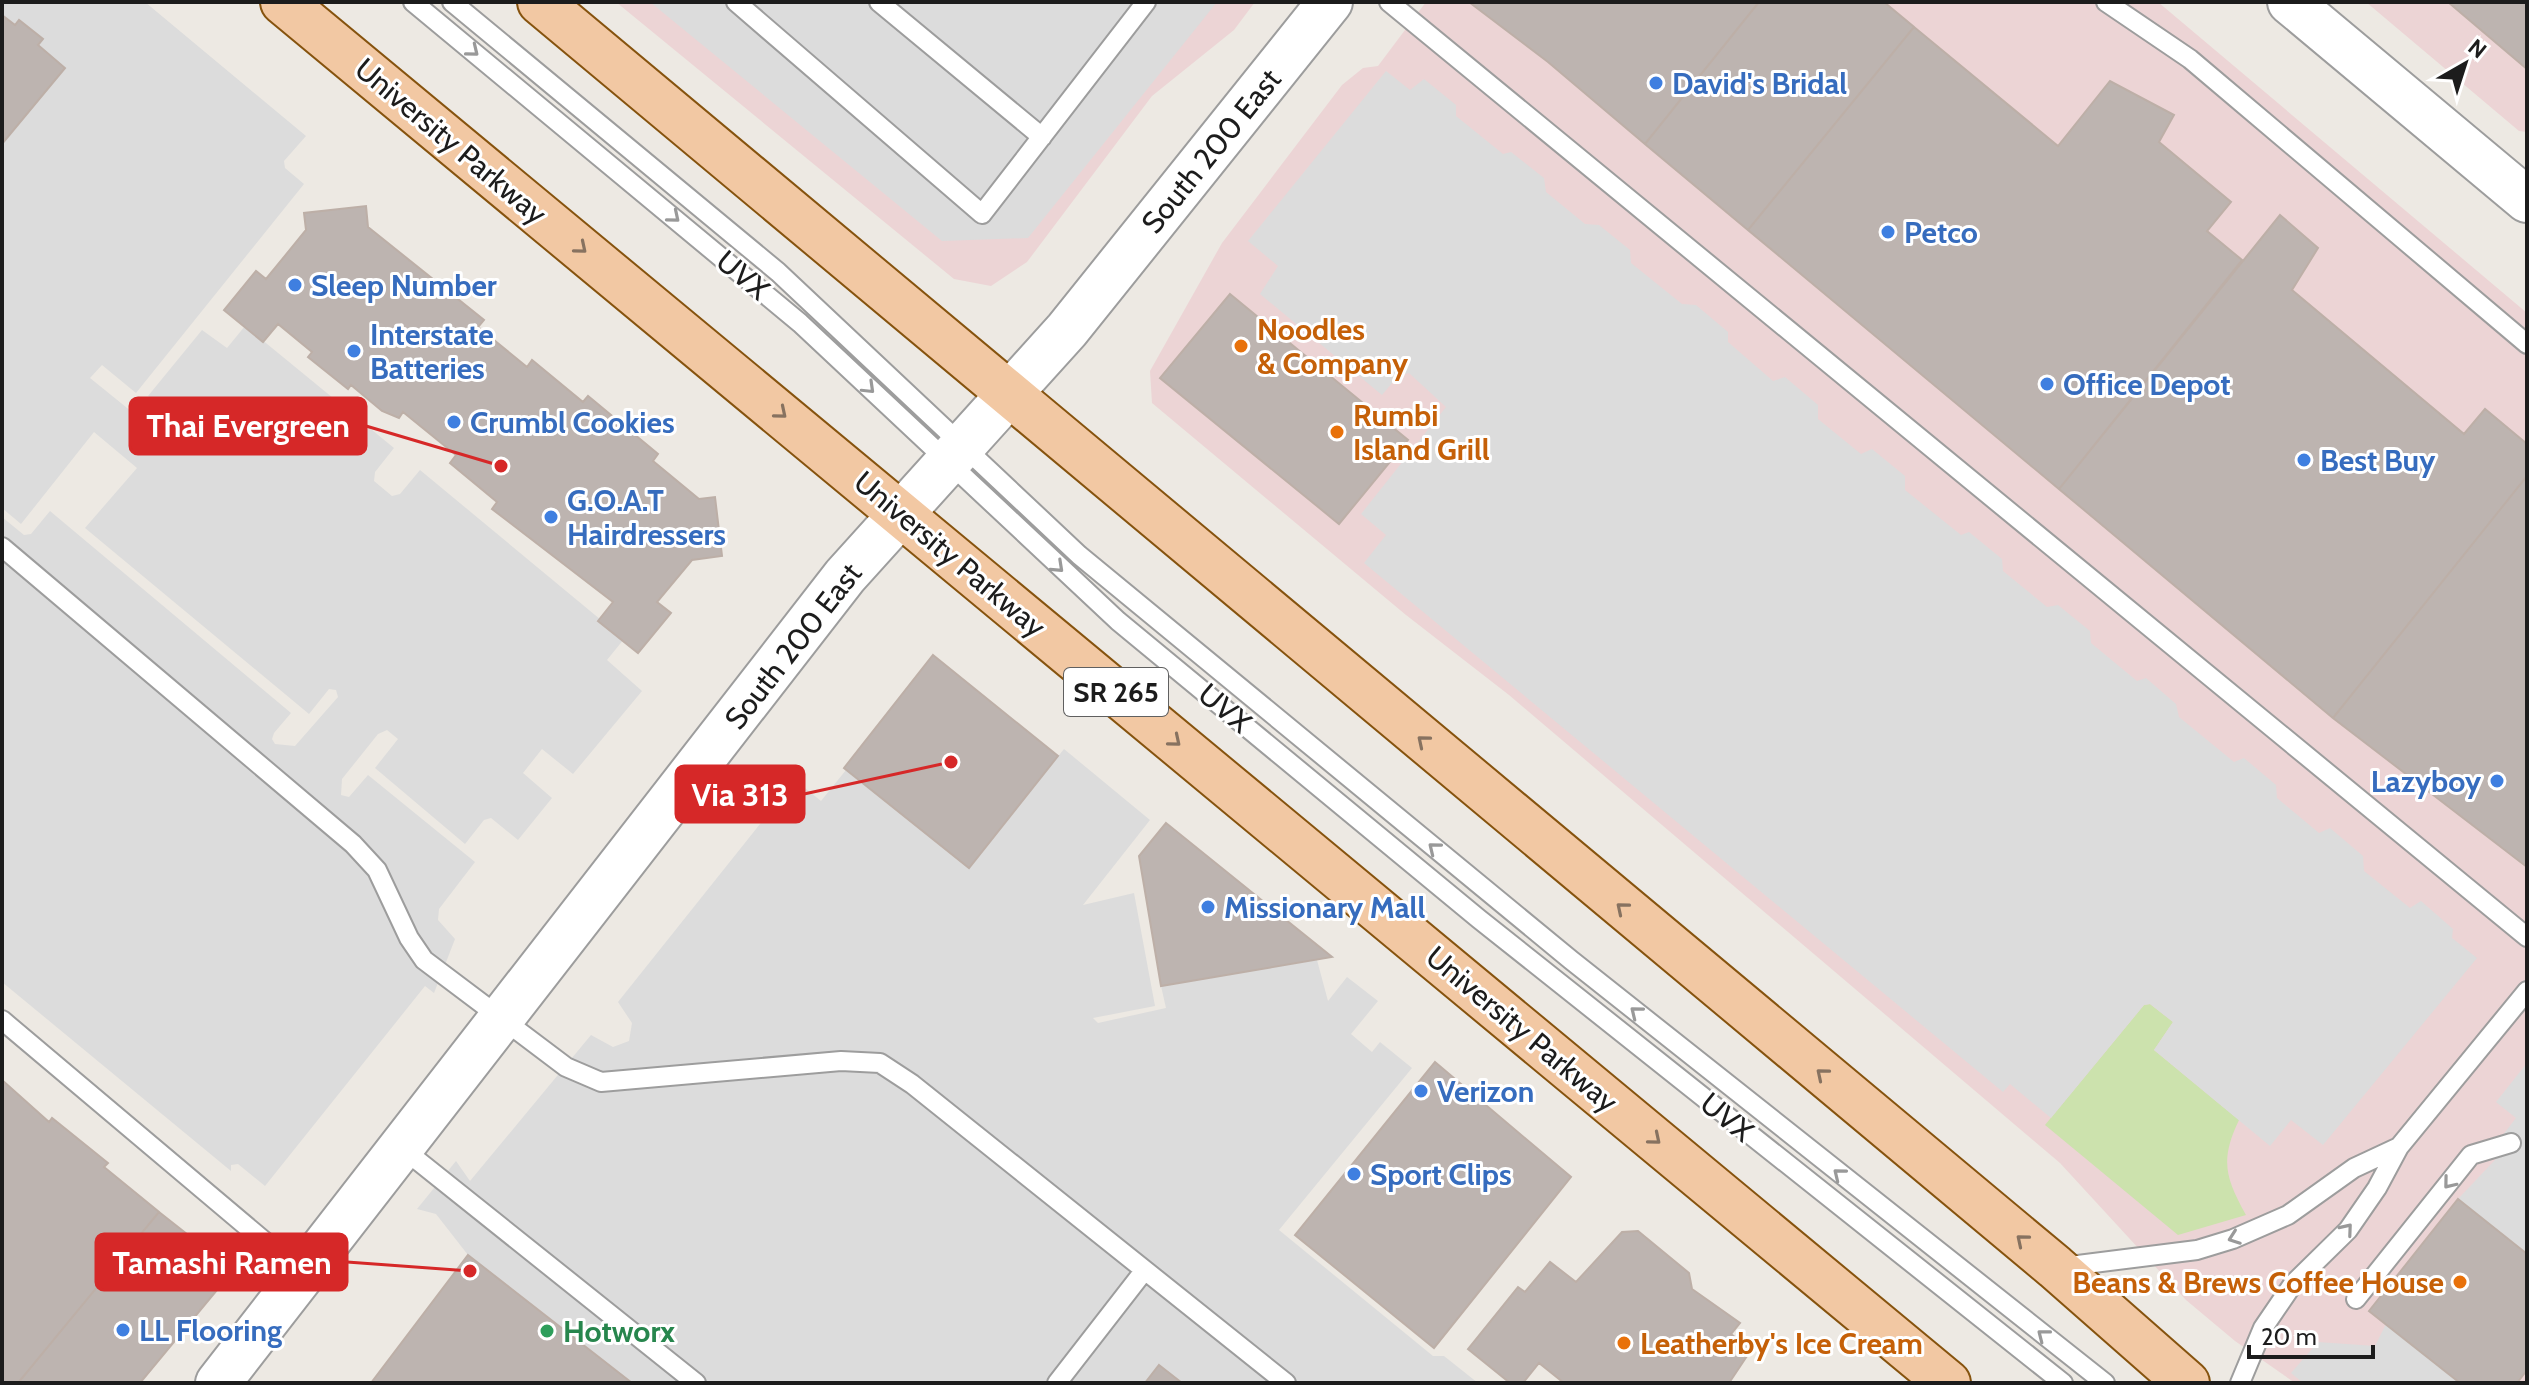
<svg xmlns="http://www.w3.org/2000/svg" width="2529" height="1385" font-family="Cabin,sans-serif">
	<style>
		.commercial { fill: #ecd4d5 }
		.grass { fill: #cce2ad }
		.parking { fill: #dcdcdc }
		.building { fill: #bdb4b0; stroke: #bdafa7; stroke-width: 2 }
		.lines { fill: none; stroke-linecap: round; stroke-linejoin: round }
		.service-casing { stroke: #9d9d9d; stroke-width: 22 }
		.tertiary-casing { stroke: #9d9d9d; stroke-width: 48 }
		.primary-casing { stroke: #86530e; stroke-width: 48 }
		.service { stroke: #fff; stroke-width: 18 }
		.tertiary { stroke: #fff; stroke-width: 44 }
		.primary { stroke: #f2c8a3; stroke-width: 44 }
		.oneway { stroke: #999 }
		.oneway2 { stroke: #877260 }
		.shop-dot { fill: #3f7fe0; stroke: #fff; stroke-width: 3 }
		.food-dot { fill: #e8710a; stroke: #fff; stroke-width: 3 }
		.leisure-dot { fill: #2e9e5b; stroke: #fff; stroke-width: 3 }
		.labels { text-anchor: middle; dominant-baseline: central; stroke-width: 6; stroke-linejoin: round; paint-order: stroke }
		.shield { fill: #fff; stroke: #606060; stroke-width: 2 }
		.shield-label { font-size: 28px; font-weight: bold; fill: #1c1c1c }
		.shop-label { font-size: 30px; font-weight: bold; fill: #366cbe; stroke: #fff; text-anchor: start }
		.street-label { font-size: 30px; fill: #1c1c1c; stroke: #fff }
		.food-label { font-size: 30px; font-weight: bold; fill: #c56008; stroke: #fff; text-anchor: start }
		.leisure-label { font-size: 30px; font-weight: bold; fill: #27864d; stroke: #fff; text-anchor: start }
		.leader { fill: none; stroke: #d62828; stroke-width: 3 }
		.callout-dot { fill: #d62828; stroke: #fff; stroke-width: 3 }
		.callout { fill: #d62828; stroke: #d62828; stroke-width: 3 }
		.callout-label { font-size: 32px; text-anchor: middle; font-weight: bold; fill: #fff }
	</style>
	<rect width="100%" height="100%" fill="#ede9e3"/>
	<path class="commercial" d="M616,2H1255L1234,30L1152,96L1027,262L991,286L954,279Z
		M1426,2H2158L2527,313V1383H2295L2235,1341L2186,1300L2060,1163L1509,695L1406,615L1152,403L1150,371L1222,243L1342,85L1363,68L1378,66Z
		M2366,2H2527V132L2519,131Z"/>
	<path class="grass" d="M2150,1004L2173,1022L2154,1050L2239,1120C2220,1160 2225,1177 2246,1215L2178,1235L2045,1125L2144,1005Z"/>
	<path class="parking" d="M2,2H145L306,136L284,161L285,168L304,184L136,393L102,365L90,378L163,437L177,420L148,396L202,330L227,348L245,326L394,448L375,472L374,481L392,496L400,494L420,470L624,639L607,660L642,691L573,774L542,749L523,773L552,798L518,840L491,818L484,820L465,844L375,768L398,739L387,730L378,734L342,779L341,795L349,797L368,775L475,862L439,909L438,920L455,939L434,993L425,986L265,1186L238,1164L231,1165V1171L2,982V517L24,535L31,534L50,511L291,713L274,733L272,739L275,744L295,746L338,697L336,690L329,689L309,714L85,528L137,468L94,432L21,524L2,508Z
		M650,2H1217L1028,238L942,241Z
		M1386,71L1410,90L1424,79L1456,105V116L1503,154L1511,152L1544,178L1546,192L1585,224L1599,225L1630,250L1631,263L1682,304L1696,305L1728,332V342L1773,381L1785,377L1818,405V419L1861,454L1872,449L1905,476V490L1961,535L1969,532L2002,559L2003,571L2047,607L2058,605L2090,631L2091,643L2137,681L2146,678L2176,704L2179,717L2234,762L2244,758L2276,785L2277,798L2319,833L2330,828L2363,856L2364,871L2410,908L2421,901L2453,929L2452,938L2477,958L2323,1145L2291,1120L2270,1146L2154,1050L2173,1022L2150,1004L2144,1005L2051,1118L2010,1084L2003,1092L1364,563L1386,535L1361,514L1446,407L1409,373L1398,376L1382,395L1260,294L1278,266L1248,241Z
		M1064,749L1150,820L1083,905L1134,893L1155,1006L1093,1018L1098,1023L1166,1008L1161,986L1317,960L1328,1001L1347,977L1378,1001L1351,1034L1372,1052L1380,1042L1412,1068L1279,1230L1433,1356H1444L1478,1383H1182L1159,1365L1145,1383H632L468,1255L436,1214L417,1209L456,1161L470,1181L591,1035L613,1047L629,1041L632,1023L618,1002L795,780L821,801L846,770L969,868Z
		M2527,1063V1254L2458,1199L2511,1143L2502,1136L2516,1118L2496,1102Z
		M2386,1324L2460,1383H2303L2291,1373L2318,1342L2375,1346Z"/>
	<path class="building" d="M1469,2H1759L1645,144L1548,62Z
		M1759,2H1884L1914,27L1748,230L1645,144Z
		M2448,2H2527V69Z
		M2,15L15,25L19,20L43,39L38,45L65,68L2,144Z
		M1914,27L2058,146L2110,81L2174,115L2159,142L2231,202L2207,231L2242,260L2059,489L1748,230Z
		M366,206L368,227L484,320L478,327L527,367L532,360L583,402L588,396L658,454L653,461L699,499L715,497L722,556L692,560L657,602L671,613L638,653L598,621L613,602L492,509L497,502L450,463L456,455L403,412L399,418L382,411L351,385L348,389L308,357L312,352L278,324L263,342L224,310L256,271L266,279L306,230L304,213Z
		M2280,215L2318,248L2292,290L2464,434L2485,409L2527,444V476L2333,718L2059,489Z
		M1230,294L1408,440L1339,524L1160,378Z
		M2527,476V867L2333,718Z
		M933,655L1058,756L969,868L844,768Z
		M1166,823L1332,957L1161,986L1139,856Z
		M1435,1062L1571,1177L1434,1348L1295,1235Z
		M2,1080L49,1122L52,1118L108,1163L104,1167L159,1212L18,1383H2Z
		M2458,1199L2527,1254V1370L2517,1383H2460L2369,1311Z
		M159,1212L220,1260L218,1262L231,1273L140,1383H18Z
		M1638,1231L1689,1273L1692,1289L1740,1323L1731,1334L1751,1350L1729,1383H1564L1539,1363L1523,1383H1510L1468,1349L1518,1287L1525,1292L1550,1262L1576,1282L1622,1232Z
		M468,1255L632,1383H371Z
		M1159,1365L1182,1383H1145Z"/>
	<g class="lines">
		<g class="service-casing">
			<path id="service" d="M413,2L800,323L1118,621L1479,919L2063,1383
				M452,2L778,272L1079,555L1571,960L2105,1383
				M736,2L982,214L1146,2
				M879,2L1042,137
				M1389,2L2527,937
				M2106,2L2190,59L2527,344
				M2,547L353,844L377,870L409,938L424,960L566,1067L601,1082L841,1061L880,1063L912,1084L1286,1383
				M2,1020L302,1273
				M2399,1147L2527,991
				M402,1148L696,1383
				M2062,1267L2197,1250L2233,1239L2288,1215L2354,1168L2399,1147L2377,1188L2348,1230L2293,1284L2263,1328L2240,1383
				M2356,1299L2471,1155L2511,1143
				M1057,1383L1144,1271"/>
		</g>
		<g class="tertiary-casing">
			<path id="tertiary" d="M2290,2L2527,200
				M218,1383L845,576L1067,330L1330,2"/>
		</g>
		<g class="primary-casing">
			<path id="primary" d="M283,2L1948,1383
				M540,2L2055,1267L2187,1383"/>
		</g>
		<use href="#service" class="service"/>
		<use href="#tertiary" class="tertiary"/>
		<use href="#primary" class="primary"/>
	</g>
	<defs><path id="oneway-chevron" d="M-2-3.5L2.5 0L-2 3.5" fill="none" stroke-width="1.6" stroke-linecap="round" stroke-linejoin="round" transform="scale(2)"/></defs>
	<g class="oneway">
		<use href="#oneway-chevron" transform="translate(473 51) rotate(39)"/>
		<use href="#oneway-chevron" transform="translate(674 217) rotate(40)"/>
		<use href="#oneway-chevron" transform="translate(869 388) rotate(44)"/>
		<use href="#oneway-chevron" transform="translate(1058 567) rotate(43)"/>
		<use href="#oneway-chevron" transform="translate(1434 848) rotate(-141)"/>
		<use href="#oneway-chevron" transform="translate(1636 1012) rotate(-141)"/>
		<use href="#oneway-chevron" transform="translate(1839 1174) rotate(-141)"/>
		<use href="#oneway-chevron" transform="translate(2449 1183) rotate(129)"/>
		<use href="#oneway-chevron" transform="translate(2347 1229) rotate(-50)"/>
		<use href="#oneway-chevron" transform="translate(2234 1238) rotate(160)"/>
		<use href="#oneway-chevron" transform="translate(2043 1335) rotate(-142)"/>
	</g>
	<g class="oneway2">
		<use href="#oneway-chevron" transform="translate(581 248) rotate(40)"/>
		<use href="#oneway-chevron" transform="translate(781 413) rotate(40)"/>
		<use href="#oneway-chevron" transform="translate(1175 741) rotate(40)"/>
		<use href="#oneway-chevron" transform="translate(1423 741) rotate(-140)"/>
		<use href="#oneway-chevron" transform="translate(1622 908) rotate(-140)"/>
		<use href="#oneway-chevron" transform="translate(1822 1074) rotate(-140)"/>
		<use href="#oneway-chevron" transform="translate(1655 1139) rotate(40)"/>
		<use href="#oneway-chevron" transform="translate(2022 1240) rotate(-140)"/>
	</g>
	<g class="shop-dot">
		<circle cx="1656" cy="83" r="8"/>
		<circle cx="1888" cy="232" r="8"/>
		<circle cx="295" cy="285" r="8"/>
		<circle cx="354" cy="351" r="8"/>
		<circle cx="2047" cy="384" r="8"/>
		<circle cx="454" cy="422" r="8"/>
		<circle cx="2304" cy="460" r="8"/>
		<circle cx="551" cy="517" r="8"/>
		<circle cx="2497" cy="781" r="8"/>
		<circle cx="1208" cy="907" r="8"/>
		<circle cx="1421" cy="1091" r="8"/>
		<circle cx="1354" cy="1174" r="8"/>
		<circle cx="123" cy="1330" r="8"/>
	</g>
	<g class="food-dot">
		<circle cx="1241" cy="346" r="8"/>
		<circle cx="1337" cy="432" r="8"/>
		<circle cx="2460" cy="1282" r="8"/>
		<circle cx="1624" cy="1343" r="8"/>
	</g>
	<circle class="leisure-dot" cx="547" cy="1331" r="8"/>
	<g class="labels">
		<rect class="shield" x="1064" y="668" width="104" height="48" rx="6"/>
		<g class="shield-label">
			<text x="1116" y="692">SR 265</text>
		</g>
		<g class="shop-label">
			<text x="1672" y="83">David's Bridal</text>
			<text x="1904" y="232">Petco</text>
			<text x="311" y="285">Sleep Number</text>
			<text x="370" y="334">Interstate<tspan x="370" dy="34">Batteries</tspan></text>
			<text x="2063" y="384">Office Depot</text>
			<text x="470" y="422">Crumbl Cookies</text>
			<text x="2320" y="460">Best Buy</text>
			<text x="567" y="500">G.O.A.T<tspan x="567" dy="34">Hairdressers</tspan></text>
			<text x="2481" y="781" text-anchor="end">Lazyboy</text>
			<text x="1224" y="907">Missionary Mall</text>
			<text x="1437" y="1091">Verizon</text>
			<text x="1370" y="1174">Sport Clips</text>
			<text x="139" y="1330">LL Flooring</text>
		</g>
		<g class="street-label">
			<text transform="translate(451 141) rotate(40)">University Parkway</text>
			<text transform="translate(1211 151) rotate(-51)">South 200 East</text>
			<text transform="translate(743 275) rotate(40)">UVX</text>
			<text transform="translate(950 554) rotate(40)">University Parkway</text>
			<text transform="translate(793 646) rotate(-52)">South 200 East</text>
			<text transform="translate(1225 708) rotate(40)">UVX</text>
			<text transform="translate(1522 1029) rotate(40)">University Parkway</text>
			<text transform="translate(1727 1117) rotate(39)">UVX</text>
		</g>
		<g class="food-label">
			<text x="1257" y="329">Noodles<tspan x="1257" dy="34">&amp; Company</tspan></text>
			<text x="1353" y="415">Rumbi<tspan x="1353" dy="34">Island Grill</tspan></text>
			<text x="2444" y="1282" text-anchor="end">Beans &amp; Brews Coffee House</text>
			<text x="1640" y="1343">Leatherby's Ice Cream</text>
		</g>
		<g class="leisure-label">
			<text x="563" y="1331">Hotworx</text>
		</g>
	</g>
	<path class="leader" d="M501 466L366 426M951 762L804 794M470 1271L347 1262"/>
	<g class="callout-dot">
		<circle cx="501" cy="466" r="8"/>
		<circle cx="951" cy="762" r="8"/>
		<circle cx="470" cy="1271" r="8"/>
	</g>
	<g class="callout">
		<rect x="130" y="398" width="236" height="56" rx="8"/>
		<rect x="676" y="766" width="128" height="56" rx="8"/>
		<rect x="96" y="1234" width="251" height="56" rx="8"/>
	</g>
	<g class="callout-label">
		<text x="248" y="437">Thai Evergreen</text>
		<text x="740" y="806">Via 313</text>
		<text x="222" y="1274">Tamashi Ramen</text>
	</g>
	<rect width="2529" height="1385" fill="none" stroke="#1c1c1c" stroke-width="8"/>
	<g transform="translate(2465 64) rotate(39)" stroke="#ffffff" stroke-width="6" paint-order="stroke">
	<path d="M0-6L14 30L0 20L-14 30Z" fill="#1c1c1c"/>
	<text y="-12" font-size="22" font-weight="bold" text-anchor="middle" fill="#1c1c1c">N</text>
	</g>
	<path d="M2249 1345v12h124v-12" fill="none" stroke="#1c1c1c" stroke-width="4"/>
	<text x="2261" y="1345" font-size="24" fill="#1c1c1c" stroke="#ffffff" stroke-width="6" paint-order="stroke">20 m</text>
</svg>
